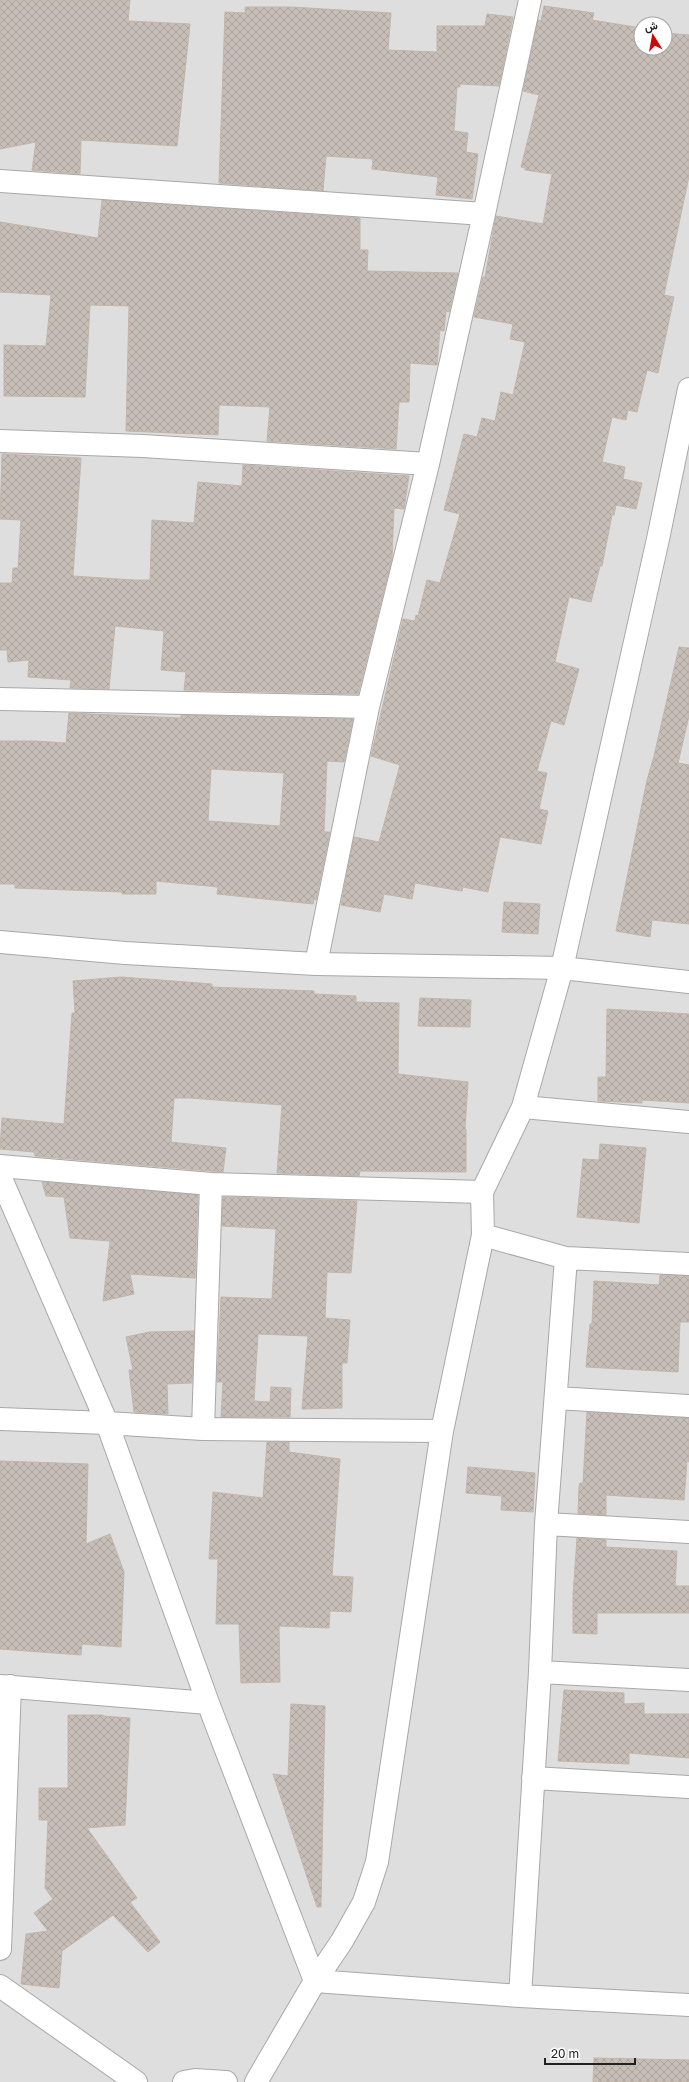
<svg xmlns="http://www.w3.org/2000/svg" width="689" height="2082" font-family="'Golos Text',Vazirmatn,sans-serif">
	<style>
		.residential { fill: #dfdede; fill-rule: evenodd }
		.building { fill: url(#building-cross-hatch); stroke: #c2b5aa; fill-rule: evenodd }
		.lines { fill: none; stroke-linecap: round; stroke-linejoin: round }
		.street-casing { stroke: #a8a8a8; stroke-width: 24 }
		.street { stroke: #fff; stroke-width: 22 }
	</style>
	<defs>
		<pattern id="building-cross-hatch" width="8" height="8" patternUnits="userSpaceOnUse"><rect width="8" height="8" fill="#c6beb7"/><path d="M0 0l8 8M0 8l8-8" fill="none" stroke="#aaa39d"/></pattern>
	</defs>
	<rect width="100%" height="100%" fill="#f1eee8"/>
	<path class="residential" d="M0,0H689V2082H0ZM641,24H665V48H641Z"/>
	<path class="building" d="M0,0H130L128,21L190,24L177,146L81,140L80,174L32,170L36,142L0,149Z
		M544,6L594,13L592,20L641,28V48H665V33L689,35V176L664,295L674,297L658,373L647,370L637,412L628,410L626,420L612,417L602,462L625,467L623,479L642,483L636,509L616,505L614,515H612L602,566H600L591,602L569,597L555,662L579,669L564,725L551,721L537,771L547,773L539,809L548,811L541,844L500,837L488,892L463,887L462,891L415,883L412,899L384,894L380,912L341,905L354,837L379,842L400,765L371,756L403,619L415,621L416,615L418,616L427,580L440,583L460,514L444,510L464,434L477,437L482,418L495,421L501,392L513,395L525,342L510,339L513,324L474,317L483,277H485L496,216L543,224L552,174L525,170V168L521,167L539,95L523,91L538,20L541,21Z
		M245,7H291L391,13L388,50L437,52V26H485L487,14L513,17L499,86L460,84V87H457L454,131L468,133L466,152L478,154L472,199L436,195L438,177L372,169L373,159L326,156L323,191L219,183L225,12L245,13Z
		M102,200L360,218V250H368L367,271L458,273L449,312L446,311L444,331L440,330L437,365L410,363L409,402H399L396,449L267,441L270,407L219,405L218,435L126,431L129,306L90,305L85,397L4,396V345L46,346L51,295L0,292V222L98,238Z
		M2,454L81,458L73,576L134,580H150L152,520L194,523L198,482L242,486L243,465L409,476L404,509L394,508L392,558L358,694L184,690L186,672L161,670L164,631L115,626L109,689L70,688L71,680L28,677L29,660L8,662L7,650H0V583H12L13,568H18L21,520L0,519Z
		M679,647L689,648V716L678,763L689,765V924L652,920L650,937L616,931L647,780L654,756Z
		M69,713L181,718V715L353,719L344,762L327,761L324,832H330L316,900L314,899L313,904L217,894L218,887L156,881V894H122V892L15,888V884H0V741H35L66,743ZM211,769L284,773L280,826L208,821Z
		M504,902L540,904L538,934L502,932Z
		M121,977L212,984V987L314,991V994L356,996V1002L399,1003L398,1074L468,1082L465,1129H466V1172L360,1171L359,1176L277,1173L282,1105L190,1098H174L171,1142L226,1148L223,1172L35,1156L34,1152L0,1149L2,1118L64,1124L72,1013H75L73,981Z
		M420,998L471,1000L470,1027L418,1026Z
		M607,1009L689,1014V1103L642,1100V1103L598,1101V1077H606Z
		M600,1144L646,1148L639,1223L577,1217L583,1159L599,1160Z
		M42,1182L198,1195L195,1278L130,1274L134,1294L103,1301L110,1241L70,1238L64,1197L46,1196Z
		M223,1197L357,1201L351,1273L327,1272L325,1318L350,1320L347,1363H342V1408L302,1409L308,1336L258,1334L254,1401L270,1402L271,1387L291,1388L290,1417H221L223,1382H217L221,1297L272,1299L276,1229L222,1226Z
		M660,1275L689,1276V1322H680L678,1372L586,1367L590,1324H592L594,1281L659,1285Z
		M194,1331L192,1383L167,1384L168,1414L134,1412L129,1370H133L126,1337L149,1332Z
		M587,1412L689,1418V1462L687,1461L684,1500L606,1495V1515L578,1513L579,1487L580,1483H583Z
		M267,1442H289V1452L340,1459L332,1576L353,1577L351,1612L330,1611L329,1628L279,1626L280,1682L241,1683L239,1624H216L218,1559H209L213,1492L263,1498Z
		M0,1461L88,1464L86,1544L110,1534L124,1572L121,1647L82,1644L81,1655L0,1649Z
		M468,1467L535,1473L533,1512L501,1510L502,1496L466,1493Z
		M577,1538L606,1540V1547L677,1551L675,1586H689V1613H597V1634L573,1633V1595Z
		M564,1690L624,1693V1704L644,1703V1714H689V1758L629,1753V1764L558,1761Z
		M291,1704L325,1706L321,1907H317L273,1774L288,1776Z
		M68,1715H103V1716L130,1718L125,1825L87,1828L137,1898L130,1902L160,1942L148,1952L113,1915L62,1951L59,1988L21,1984L26,1934L48,1931L34,1913L53,1899L45,1888L48,1820H39V1788H68Z
		M594,2058L689,2060V2082H593Z"/>
	<g class="lines">
		<g class="street-casing">
			<path id="street" d="M0,181L484,214
				M0,441L143,446L428,464
				M0,699L368,707
				M0,942L125,953L316,964L562,968L689,982
				M316,964L368,707L428,464L484,214L530,0
				M523,1107L689,1122
				M0,1166L211,1184L482,1192
				M0,1176L107,1423L208,1703L315,1981L520,1996L689,2005
				M483,1235L566,1258L689,1264
				M556,1398L689,1406
				M0,1419L107,1423L203,1429L442,1431
				M203,1429L211,1184
				M546,1524L689,1532
				M540,1672L689,1680
				M0,1686L208,1703
				M533,1778L689,1787
				M0,1949L10,1686
				M0,1986L136,2082
				M520,1996L540,1672L546,1524L566,1258
				M184,2082L195,2080L226,2082
				M256,2082L315,1981L342,1941L364,1902L377,1862L442,1431L483,1235L482,1192L523,1107L562,968L658,539L689,389"/>
		</g>
		<use href="#street" class="street"/>
	</g>
	<g transform="translate(653 36) rotate(349)"><circle r="19" fill="#ffffff" stroke="#a6a6a6"/>
	<path d="M0-3L7 15L0 10L-7 15Z" fill="#cd0705"/>
	<text y="-6" font-size="11" font-weight="bold" text-anchor="middle" fill="#212121">ش</text>
	</g>
	<path d="M545 2058v6h90v-6" fill="none" stroke="#212121" stroke-width="2"/>
	<text x="551" y="2058" font-size="12" fill="#212121" stroke="#ffffff" stroke-width="3" paint-order="stroke">20 m</text>
</svg>
